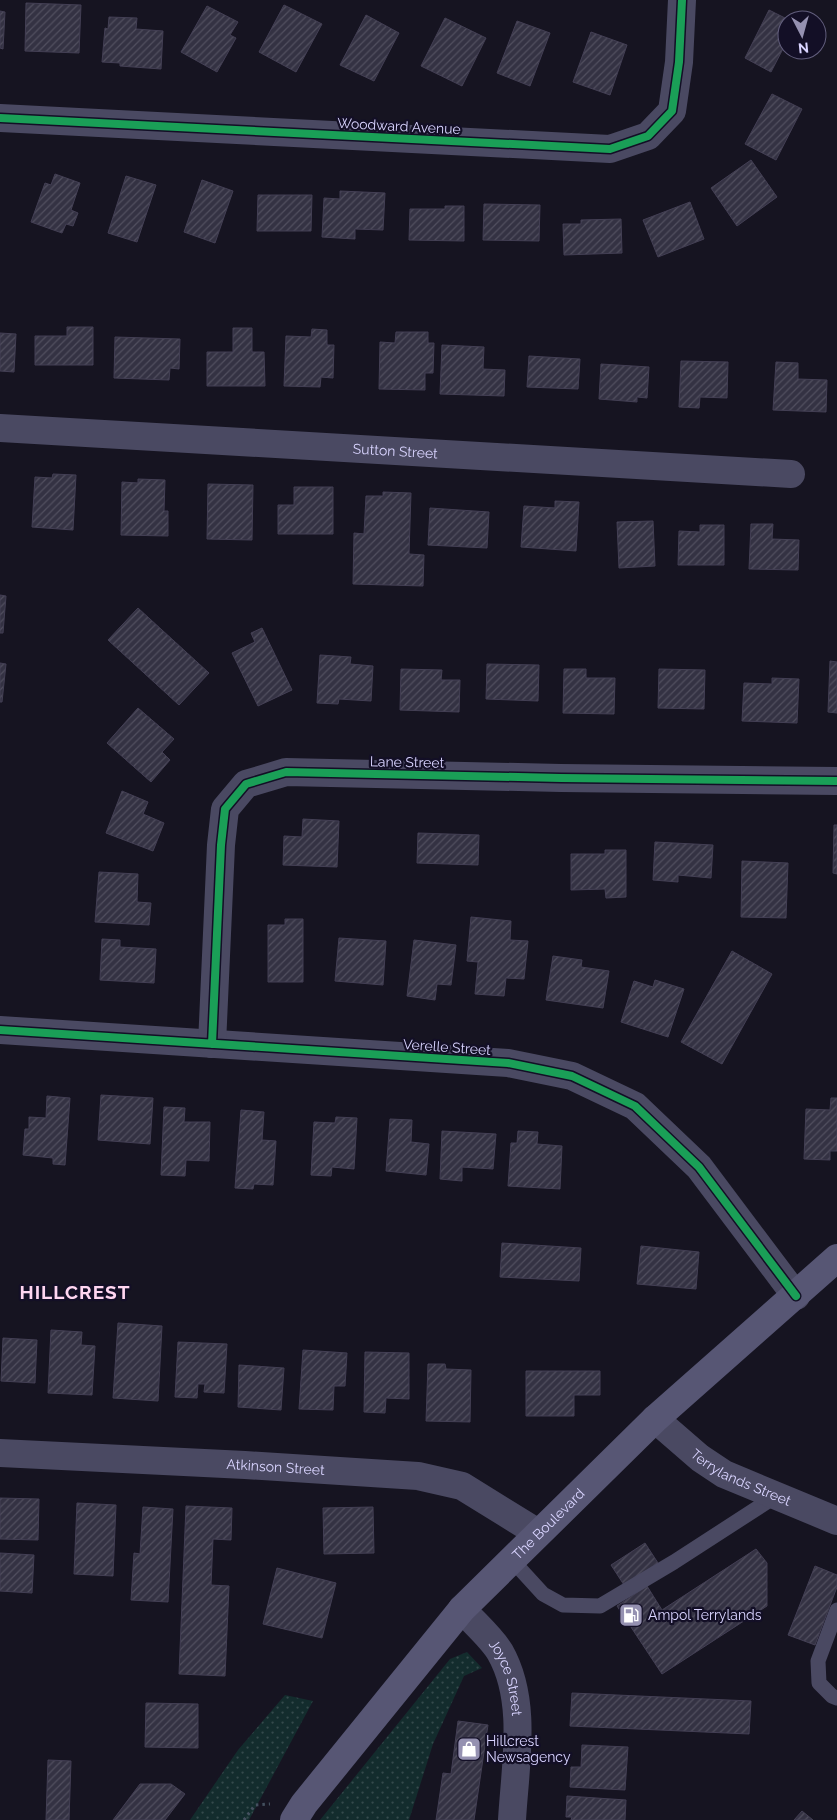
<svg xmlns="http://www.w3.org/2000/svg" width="837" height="1820" font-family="Raleway,sans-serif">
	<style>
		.grass { fill: url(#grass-dots) }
		.building { fill: url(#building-hatch); stroke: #433f54 }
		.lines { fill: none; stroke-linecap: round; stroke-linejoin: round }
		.path { stroke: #44505f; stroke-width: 3; stroke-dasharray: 2.5 4; stroke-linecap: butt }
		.lane { stroke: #4a4962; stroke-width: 15 }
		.street { stroke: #4a4962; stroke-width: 28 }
		.secondary { stroke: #575674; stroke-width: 28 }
		.cycleway-casing { stroke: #130f26; stroke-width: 11 }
		.cycleway { stroke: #1a9f57; stroke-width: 8 }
		.labels { text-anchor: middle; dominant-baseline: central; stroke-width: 4.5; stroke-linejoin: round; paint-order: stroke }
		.street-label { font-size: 14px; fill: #d9d4ff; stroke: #130f26 }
		.poi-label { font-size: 14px; fill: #d9d4ff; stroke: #130f26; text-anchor: start }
		.district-label { font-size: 19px; font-weight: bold; letter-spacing: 1px; fill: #ffd6f0; stroke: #130f26 }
	</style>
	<defs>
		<pattern id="grass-dots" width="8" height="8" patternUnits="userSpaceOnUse" patternTransform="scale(1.25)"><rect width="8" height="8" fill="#132c2d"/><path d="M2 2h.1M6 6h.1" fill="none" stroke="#354a4c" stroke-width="1.8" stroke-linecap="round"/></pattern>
		<pattern id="building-hatch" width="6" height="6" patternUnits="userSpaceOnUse" patternTransform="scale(1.25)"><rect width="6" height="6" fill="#343243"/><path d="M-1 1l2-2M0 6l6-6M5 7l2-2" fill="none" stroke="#514f5f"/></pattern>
	</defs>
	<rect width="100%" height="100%" fill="#161421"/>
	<path class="grass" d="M467,1652L482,1668L464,1676L433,1744L409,1820H320L450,1659Z
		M285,1695L313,1701L249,1820H190L238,1750Z"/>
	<path class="building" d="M26,3L81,5L79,53L25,51Z
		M284,5L322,24L296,72L259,52Z
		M207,6L238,22L230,35L236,38L217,72L181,52Z
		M769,10L789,20H787V41L771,72L745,58Z
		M0,11L5,12L3,49L0,48Z
		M366,15L399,33L374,81L340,65Z
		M109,17L137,18L136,29L163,31L161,69L120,66V63L102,62L105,28L108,29Z
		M445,18L486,38L462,86L421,66Z
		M517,21L550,33L530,86L497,73Z
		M591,32L627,45L610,95L573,82Z
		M772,94L802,109L776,160L745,144Z
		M751,160L777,197L737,226L711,188Z
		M55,174L80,183L71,210L78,213L73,226L66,224L62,233L31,222L45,183L51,185Z
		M126,176L156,185L137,242L108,233Z
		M202,180L233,191L215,243L184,232Z
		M340,191L385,193L383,230L355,229V239L322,237L324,198L340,199Z
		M258,195H312L311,231H257Z
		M690,202L704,239L658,257L643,220Z
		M484,204L540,205L539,241L483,240Z
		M445,206H464V241L409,240L410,209H445Z
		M621,219L622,253L564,255L563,224H581V220Z
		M67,327H93V365H35V336H67Z
		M233,328H252V352H264L265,386H207V352H233Z
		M312,329L327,330V345H334L333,378L321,377L320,387L284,386L286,336L311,337Z
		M396,332H428V343H434L433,373H425V390L379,389L380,342L395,343Z
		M0,333L16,334L14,372L0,371Z
		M115,337L180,339L179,369L170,368L169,380L114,378Z
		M442,345L484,347L483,369L505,370L504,396L440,394Z
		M529,356L580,359L578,389L527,387Z
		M681,361L728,362L727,398L700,397L699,408L679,407Z
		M776,362L798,363V379L827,380L826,412L773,410Z
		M601,364L649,367L647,398L637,397V402L599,399Z
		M53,474L76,475L73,530L32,527L35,477L52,478Z
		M138,479L165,480L164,511H168V536L121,535L122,482L138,483Z
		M208,484L253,485L252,540L207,539Z
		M294,487H333V534H278V505H294Z
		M383,492L411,493L409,554L424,555L423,586L353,584L354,533L364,534L366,496H383Z
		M555,501L579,502L576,551L521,547L524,506L555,508Z
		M430,508L489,512L487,548L428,545Z
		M653,521L655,566L619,568L617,522Z
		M751,524H773L772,539L799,540L798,570L749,569Z
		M700,525H724V565H678L679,531L700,532Z
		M0,595L6,596L3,633H0Z
		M138,608L209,673L179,705L108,640Z
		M262,628L292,690L258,706L232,653L255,642L251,633Z
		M320,655L351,657L350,664L373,666L371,701L339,699L338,704L317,703Z
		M830,661L837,662V713L828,712Z
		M0,663L6,664L2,702H0Z
		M487,664L539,665L538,701L486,699Z
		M401,669L442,670L441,680H460L459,712L400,710Z
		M564,669H586V678H615L614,714L563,713Z
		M659,669L705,670L704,709L658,708Z
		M772,678L799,679L797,723L742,721L744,683L772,684Z
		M138,708L174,739L162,752L170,760L151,782L107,743Z
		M122,791L148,802L143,814L164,823L153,851L106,833Z
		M303,819L339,821L337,867L283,865L284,836L302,837Z
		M834,825H837V874L833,873Z
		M418,833L479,835L478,865L417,863Z
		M655,842L713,845L711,878L678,875V882L653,880Z
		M605,850H626V897L606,898L605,889L571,890V854H605Z
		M742,861L788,863L786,918L741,917Z
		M99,872L138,874L137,902L151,903L149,925L95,922Z
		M471,917L511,921L510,940L528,941L524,979L506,978L504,996L475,994L478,962L467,961Z
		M285,919H303V982H268V925H285Z
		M339,938L386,941L383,985L335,981Z
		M102,939L120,940V947L156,949L154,983L100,980Z
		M414,940L456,945L451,985L437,984L435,1000L407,996Z
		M732,951L772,974L722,1064L681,1042Z
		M553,956L582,960L581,967L609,971L603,1008L546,1000Z
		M655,980L684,989L668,1037L621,1022L634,981L653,987Z
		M101,1095L153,1098L150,1144L98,1140Z
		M47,1096L70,1098L65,1165L53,1164V1158L23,1155L25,1129H29V1117L46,1118Z
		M831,1098H837V1151H830V1160L804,1159L806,1109L830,1110Z
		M164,1107L185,1108L184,1122H210L209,1161L186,1160L185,1176L161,1175Z
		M241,1110L264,1112L262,1140L276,1141L273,1185L254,1184L253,1189L235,1188Z
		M336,1117L357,1118L354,1169L332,1167L331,1176L311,1175L314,1122L335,1123Z
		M390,1119L412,1120L411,1142L429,1144L426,1175L386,1171Z
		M442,1131L496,1134L493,1169L462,1167V1181L440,1179Z
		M518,1131L538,1132L537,1144L562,1146L560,1189L508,1186L511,1143H517Z
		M502,1243L581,1248L579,1281L500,1277Z
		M641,1246L699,1252L696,1289L637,1284Z
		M118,1323L162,1326L158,1401L113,1398Z
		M51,1330L82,1332L81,1345L95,1346L92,1395L48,1393Z
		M3,1338L37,1340L35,1383L1,1381Z
		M178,1342L227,1344L224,1393L204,1392L205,1384H198L197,1398L175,1397Z
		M303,1350L347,1353L345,1386H334L333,1410L299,1409Z
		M365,1352L409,1353V1399L386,1398L385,1413L364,1412Z
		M428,1364H445L446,1369L471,1370L470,1422L426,1421Z
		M239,1365L284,1368L281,1410L238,1407Z
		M526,1371H600V1395H574V1416H526Z
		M0,1498L39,1499L38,1540L0,1539Z
		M77,1503L116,1505L113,1576L74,1574Z
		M186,1506L232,1508L231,1540L213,1539L211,1585L229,1586L225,1676L179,1674Z
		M143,1507L173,1509L168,1602L131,1600L134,1553L140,1554Z
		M373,1507L374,1553L324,1554L323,1508Z
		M645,1543L658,1563L624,1585L611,1565Z
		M756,1549L767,1563V1606L662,1674L617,1606L647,1586L662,1610Z
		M0,1553L34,1555L32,1593L0,1591Z
		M815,1566L837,1575V1587L815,1645L788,1635Z
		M277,1568L336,1583L322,1638L263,1624Z
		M572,1693L751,1701L749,1734L570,1726Z
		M146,1703L198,1704V1748L145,1747Z
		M458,1721L488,1725L474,1820H436L443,1773L451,1774Z
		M582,1745L628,1747L625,1790L570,1787L571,1767H581Z
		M48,1760L71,1761L69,1820H46Z
		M140,1784H171L185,1794L165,1820H113Z
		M567,1796L626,1800L625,1820H571L572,1817H566Z
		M802,1811L813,1820H794Z"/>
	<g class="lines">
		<path class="path" d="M244,1820L255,1805L270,1804"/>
		<path class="lane" d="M511,1559L543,1594L563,1605L600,1606L674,1562L776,1496
			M837,1610L818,1661L819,1683L832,1696L837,1698"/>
		<g class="street">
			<path d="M0,118L610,149L648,136L672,111L679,62L682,0"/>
			<path id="s1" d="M0,428L791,474"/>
			<path d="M0,1030L508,1063L572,1076L635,1106L699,1167L796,1296"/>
			<path d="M212,1044L221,845L225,809L246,784L286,772L561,778L837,781"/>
			<path id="s2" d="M655,1419L700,1458L724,1474L837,1521"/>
			<path id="s3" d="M0,1453L245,1465L418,1476L462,1486L538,1533"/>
			<path id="s4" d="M462,1609C473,1622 491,1637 500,1652C528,1701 515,1766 512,1820"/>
		</g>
		<path class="secondary" id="s5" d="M294,1820L304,1804L462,1609L655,1419L837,1258"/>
		<g class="cycleway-casing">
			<path id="cycleway" d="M0,118L610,149L648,136L672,111L679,62L682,0
				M0,1030L508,1063L572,1076L635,1106L699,1167L796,1296
				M212,1044L221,845L225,809L246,784L286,772L561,778L837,781"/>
		</g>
		<use href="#cycleway" class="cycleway"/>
	</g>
	<defs>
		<g id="fuel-square" transform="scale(1.25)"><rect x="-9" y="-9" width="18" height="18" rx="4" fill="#9591b1" stroke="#130f26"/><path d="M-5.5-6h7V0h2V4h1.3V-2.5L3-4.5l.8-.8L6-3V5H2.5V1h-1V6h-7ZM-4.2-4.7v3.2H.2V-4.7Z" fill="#fff"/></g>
		<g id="shop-square" transform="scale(1.25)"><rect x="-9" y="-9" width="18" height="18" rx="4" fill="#9591b1" stroke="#130f26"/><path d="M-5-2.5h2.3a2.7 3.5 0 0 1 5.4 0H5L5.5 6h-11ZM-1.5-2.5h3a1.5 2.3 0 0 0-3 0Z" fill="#fff"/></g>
	</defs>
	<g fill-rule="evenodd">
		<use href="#fuel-square" x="631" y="1615"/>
		<use href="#shop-square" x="469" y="1749"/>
	</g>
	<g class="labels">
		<g class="street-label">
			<text transform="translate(399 126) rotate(3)">Woodward Avenue</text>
			<text stroke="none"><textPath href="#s1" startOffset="396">Sutton Street</textPath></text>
			<text transform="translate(407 762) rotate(1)">Lane Street</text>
			<text transform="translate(447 1047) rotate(4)">Verelle Street</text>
			<text stroke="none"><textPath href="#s3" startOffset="276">Atkinson Street</textPath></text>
			<text stroke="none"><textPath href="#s2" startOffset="105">Terrylands Street</textPath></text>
			<text stroke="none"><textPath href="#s5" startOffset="391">The Boulevard</textPath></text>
			<text stroke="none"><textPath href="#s4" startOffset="84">Joyce Street</textPath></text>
		</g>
		<g class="poi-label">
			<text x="648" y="1615">Ampol Terrylands</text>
			<text x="486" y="1741">Hillcrest<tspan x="486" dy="16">Newsagency</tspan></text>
		</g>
		<g class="district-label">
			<text x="75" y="1292">HILLCREST</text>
		</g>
	</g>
	<g transform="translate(802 35) rotate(174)"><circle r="24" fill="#130f26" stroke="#625e7d"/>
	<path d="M0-4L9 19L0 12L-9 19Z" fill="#9591b1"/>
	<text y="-8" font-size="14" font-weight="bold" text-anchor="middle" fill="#d9d4ff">N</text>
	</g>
</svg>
